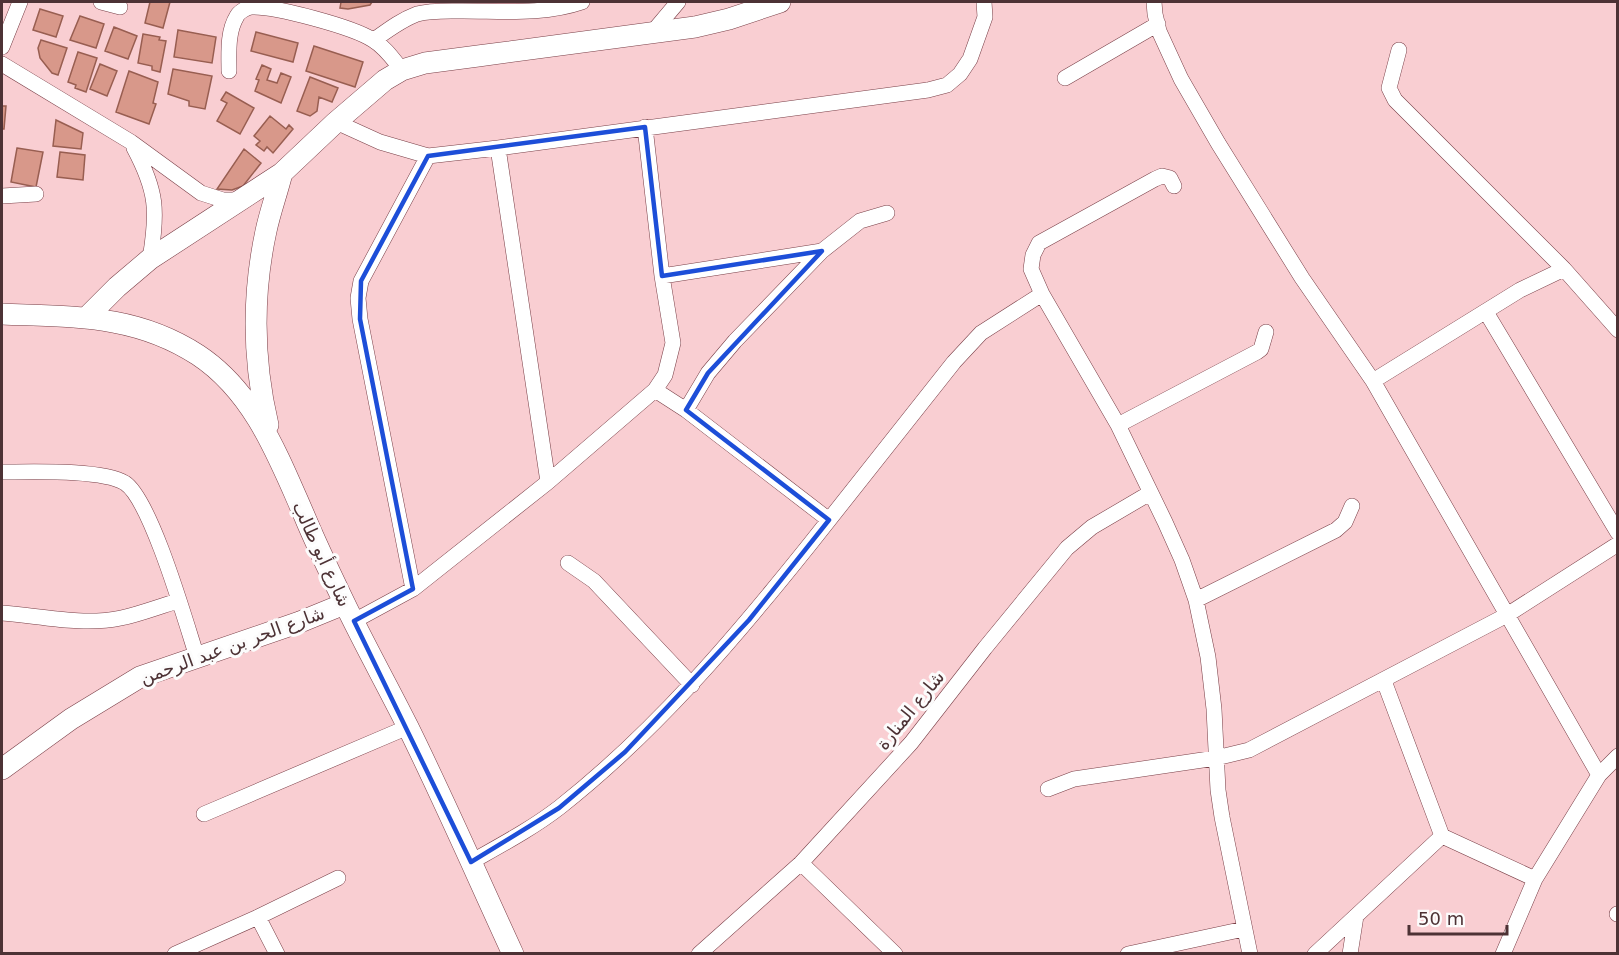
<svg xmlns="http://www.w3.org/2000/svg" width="1619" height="955" font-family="'DejaVu Sans','Noto Naskh Arabic',sans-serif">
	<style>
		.building { fill: #d8988a; stroke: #985e51; stroke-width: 1.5 }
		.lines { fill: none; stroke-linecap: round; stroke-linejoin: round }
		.street-casing { stroke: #793f47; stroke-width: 16 }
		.secondary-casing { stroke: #793f47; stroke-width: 22 }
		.street { stroke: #fff; stroke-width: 15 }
		.secondary { stroke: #fff; stroke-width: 21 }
		.marked { fill: none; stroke: #1d4ed8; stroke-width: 4.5; stroke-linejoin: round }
		.labels { text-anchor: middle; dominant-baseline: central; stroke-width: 6; stroke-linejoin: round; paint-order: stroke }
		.street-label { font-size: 18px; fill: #4d3235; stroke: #fcfcfc }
	</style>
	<rect width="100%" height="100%" fill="#f9ced2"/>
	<path class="building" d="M150,2H170L163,28L145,23Z
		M341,2H372L370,5L348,9L340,8Z
		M40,9L63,16L56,37L33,30Z
		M80,16L104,24L96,48L70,40Z
		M114,27L137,36L128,59L105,51Z
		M178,30L216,37L212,63L174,57Z
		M256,32L298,43L293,62L251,51Z
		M143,34L160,37L159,40L166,41L160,72L152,70V66L138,63Z
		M41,40L67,48L58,75L52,73L40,58L38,48Z
		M314,46L363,62L355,87L306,71Z
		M78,52L97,58L86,92L75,88L76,85L68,82Z
		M100,64L117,71L107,96L90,89Z
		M262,65L271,69L267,80L277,83L281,73L291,77L281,103L255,91L259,80L256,79Z
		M173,69L212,76L205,109L189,106V101L168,94Z
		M129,71L158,82L153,103L156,104L149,124L116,112Z
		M310,77L338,88L332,102L319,97L317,111L310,116L297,111Z
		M226,92L254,108L240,134L217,121L227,103L221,100Z
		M2,106H6L4,129H2Z
		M270,116L286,129L289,125L293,129L273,153L267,147L264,151L256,145L260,141L254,136Z
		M56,120L83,133L81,149L53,146Z
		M17,148L43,152L36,187L11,182Z
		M244,149L261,163L243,186L232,190L217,189Z
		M60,152L85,155L83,180L57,177Z"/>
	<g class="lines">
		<g class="street-casing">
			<path id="street" d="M101,2L120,7
				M1154,2L1155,14L1159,31L1181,79L1218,143L1302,278L1373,381L1599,775
				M651,34L678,2
				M374,40C388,30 401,20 417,14C431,10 449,11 463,11C504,11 544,15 582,2
				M2,47L20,2
				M1399,50L1389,88L1395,100L1564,269
				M2,64L131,142L201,193L223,200H241
				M229,71C229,54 227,32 237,16C239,12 247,7 252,7C275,6 353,27 373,40C385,47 393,59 402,70
				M1065,78L1158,24
				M336,122L380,142L428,156L498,148L928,90L947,85L960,74L970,59L985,17L984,2
				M134,148C157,191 158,211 150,259
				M498,148L548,482
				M1174,186L1170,178L1162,176L1155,179L1039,243L1033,255L1031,269L1042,294L1118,425L1165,522L1182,560L1196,600L1208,657L1214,709L1218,790L1222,817L1250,954
				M2,196L36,194
				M662,276L822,251
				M1486,312L1618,533
				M1373,381L1520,290L1564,269L1618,330
				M655,390L686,410L829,520
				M686,410L708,373L735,341L822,251L860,221L887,213
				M1118,425L1257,352L1261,349L1266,332
				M2,472C30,472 102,469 125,483C151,500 186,623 197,657
				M568,563L594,581L692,685
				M413,589L360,319L358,298L361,281L428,156
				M1196,600L1336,530L1345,522L1352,506
				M2,613C41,616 82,626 121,618C140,614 160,606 178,601
				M354,621L413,589L548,482L655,390L665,375L673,343L662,276L645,127
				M1384,681L1442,836L1535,879
				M1048,789L1074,779L1216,758L1249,750L1507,615L1618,544
				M204,814L408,727
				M471,862C501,845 533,828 560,807C656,731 734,639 810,544C858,484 906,423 954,362L981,333L1042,294
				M801,863L895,954
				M1617,914H1618
				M258,917L277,954
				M175,954L258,917L338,878
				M699,954L801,863L911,743L985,648L1067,548L1092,527L1150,493
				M1128,954L1244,929
				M1315,954L1442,836
				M1350,954L1356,916
				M1503,954L1535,879L1599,775L1618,756"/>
		</g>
		<g class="secondary-casing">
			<path id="secondary" d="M2,314C73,317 135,314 198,355C254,392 278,456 304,515C316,544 330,573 344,602C364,644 387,685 408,727C445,802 478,878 513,954
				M87,317L117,287L150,259L282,173L336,122L385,80L402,70L425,63L478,56L695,27L729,19L780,2
				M268,425C253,361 252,296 266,231C270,212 277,193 282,173
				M2,769L71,719L140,677L300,622L344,604"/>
		</g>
		<use href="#street" class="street"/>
		<use href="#secondary" class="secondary"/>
	</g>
	<path class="marked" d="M645,127L662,276L822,251L708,373L686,410L829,520L749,620L625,752L559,808L471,862L354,621L413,589L360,319L361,281L428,156Z"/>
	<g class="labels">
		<g class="street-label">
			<text transform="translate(322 554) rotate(65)">شارع أبو طالب</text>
			<text transform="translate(232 645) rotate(-20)">شارع الحر بن عبد الرحمن</text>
			<text transform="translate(910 710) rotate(-51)">شارع المنارة</text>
		</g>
	</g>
	<rect width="1619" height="955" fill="none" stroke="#4d3235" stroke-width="6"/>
	<path d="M1409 925v9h98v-9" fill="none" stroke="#4d3235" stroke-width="3"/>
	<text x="1418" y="925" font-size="18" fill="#4d3235" stroke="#fcfcfc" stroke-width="4.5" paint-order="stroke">50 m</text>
</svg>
